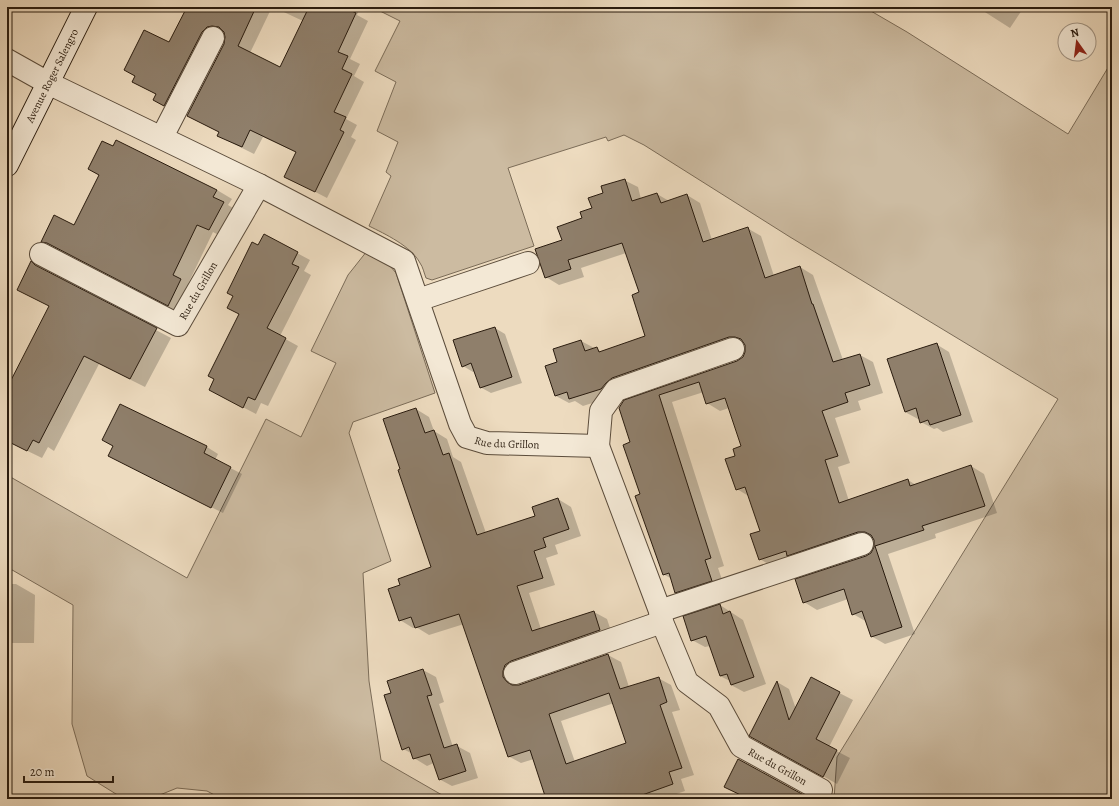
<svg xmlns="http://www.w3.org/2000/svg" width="1119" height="806" font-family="Alegreya,serif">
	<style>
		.green { fill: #ccbba1; stroke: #7b6c58 }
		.shadow { fill: #0003; fill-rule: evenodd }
		.building { fill: #8f7f6b; stroke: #2a1c0f; fill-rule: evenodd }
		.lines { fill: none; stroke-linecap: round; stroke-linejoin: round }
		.street-casing { stroke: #5b4c3b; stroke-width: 24 }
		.secondary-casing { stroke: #2a1c0f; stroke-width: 24 }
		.street { stroke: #f3e8d5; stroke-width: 22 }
		.secondary { stroke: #f3e8d5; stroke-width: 22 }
		.labels { text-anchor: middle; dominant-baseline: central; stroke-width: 3.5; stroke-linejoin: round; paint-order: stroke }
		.street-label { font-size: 11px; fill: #2a1c0f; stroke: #f3e8d5 }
	</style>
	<rect width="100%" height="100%" fill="#eddbbf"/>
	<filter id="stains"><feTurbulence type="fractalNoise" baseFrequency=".005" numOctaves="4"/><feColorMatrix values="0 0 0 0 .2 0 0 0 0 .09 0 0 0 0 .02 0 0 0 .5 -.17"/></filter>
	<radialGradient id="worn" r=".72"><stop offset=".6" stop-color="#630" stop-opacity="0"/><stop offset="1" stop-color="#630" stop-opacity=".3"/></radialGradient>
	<path class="green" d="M372,7H864L907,32L1068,134L1112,61V799H834L837,757L1058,399L790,237L644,145L624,135L608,141L606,137L508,168L534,246L432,280L426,278C424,273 423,267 420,263C411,246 385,234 369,226L391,176L386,172L398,142L377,131L396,82L375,71L400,21Z
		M367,251L385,260L396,273L435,393L353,422L349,433L391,561L363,573L369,681L381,760L449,799H222L207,791L177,788L150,799H124L87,776L72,724L73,605L7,567V475L187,578L266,419L301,437L336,363L311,351L348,275Z"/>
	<path class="shadow" d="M30,7H37L36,10Z
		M197,7H272L250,53L281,68L303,21L273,7H360L357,15L368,21L350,59L360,64L354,76L364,82L346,119L357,125L351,137L356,140L327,198L298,183L297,153L263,137L254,154L230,142L218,135L220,132L188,116L225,44L226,37L225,32L219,34L167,107L155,100L157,95L133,82L170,44Z
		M977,7H1024L1010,28Z
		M624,180L638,187L641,199L657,194L669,201L687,195L700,203L712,240L747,228L761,236L774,276L800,267L813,275L843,360L860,355L873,362L883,393L858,401L861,410L835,418L850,463L838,467L849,501L908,480L916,485L971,466L984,474L997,513L935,534L936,538L888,554L915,634L885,644L871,636L867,622L853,614L848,599L817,610L804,602L872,553L875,547L874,539L801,563L773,567L760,559L761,531L750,497L737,489L736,457L743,447L729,408L720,411L707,403L704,392L672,402L724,566L718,568L725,588L689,600L676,592L672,579L663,574L641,495L631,443L620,408L738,362L743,357L746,352L745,344H743L614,396L583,406L575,401L569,403L556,396L558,362L581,341L602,352L647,337L640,293L626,253L581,268L584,277L559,285L546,277L563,241L593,209L604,194Z
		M217,190L232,199L228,205L238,211L224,238L213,232L188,284L196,288L183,314L42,241L74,227Z
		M259,246L297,253L310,260L304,271L311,275L280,336L298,346L268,406L261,403L256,414L210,390L240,314Z
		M31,263L48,273L171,338L145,387L99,364L54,451L48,447L42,458L7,441V392L50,306Z
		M495,328L505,334L522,383L491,393L480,387L475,371L473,372L463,366Z
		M936,344L949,352L973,422L943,432L937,428L934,429L921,422L920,418L918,419L905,412Z
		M121,405L207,447L218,454L215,460L242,474L223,513L121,462L114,446Z
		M416,409L429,417L434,431L447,439L453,457L461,462L486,533L537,516L558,499L571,507L581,536L555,545L558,554L546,558L555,585L529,593L541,629L594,612L607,619L613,637L515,679L516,686L608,655L621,662L629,687L658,678L671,685L680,710L672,712L694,775L681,779L685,791L662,799H547L534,759L521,763L508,756L464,624L429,635L416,627L413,628L400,620L402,586L433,568L401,470ZM614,703L628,744L575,762L561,721Z
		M7,576V584H16L35,595L34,643H7Z
		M720,605L743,620L766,684L744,692L731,685L730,681L720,676L710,646L705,647L692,640Z
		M423,670L436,677L444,702L439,704L453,747L457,746L470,753L478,778L452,786L439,779L434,763L427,766L414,758L413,754L403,749L392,694Z
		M812,679L853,700L829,747L850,758L837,784L763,742L777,682L789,689L796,709Z
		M739,760L811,799H734L737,793L726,787Z"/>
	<path class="building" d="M187,7H256L238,46L280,67L309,7H344L356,13L338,52L348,56L342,69L352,74L334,112L346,117L340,130L344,132L315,192L284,177L296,152L250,130L242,147L217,136L219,132L187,116L224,44L225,37L224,32L219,27L212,26L207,27L202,32L164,106L153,100L156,94L132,82L135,76L124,70L144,30L169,42Z
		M116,140L217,190L213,197L224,202L209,230L197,225L173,275L181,279L168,306L47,243L41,242L54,215L74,225L99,175L88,169L102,141L113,146Z
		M625,179L632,201L657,193L661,203L687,194L703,242L748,227L765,278L800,266L812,304H813L833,362L860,354L870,385L845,393L848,402L822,411L838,456L825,460L839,503L908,479L910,486L971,465L985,506L922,526L924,530L875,546L902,627L871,637L862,611L852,615L844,589L803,603L795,579L866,556L871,553L874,547V540L871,535L865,532H858L787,556L786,551L759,560L750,534L760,531L745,487L736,490L725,459L735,456L733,449L741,446L725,398L706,404L699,382L659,395L711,558L705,560L712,581L675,593L669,573L663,575L635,496L640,494L623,445L630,442L619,408L624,400L737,361L743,357L745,352V345L741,339L735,337H729L612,378L606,383L601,389L569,399L567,392L555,396L545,366L557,362L553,349L581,340L585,351L597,347L599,352L645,336L632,295L639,292L622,243L568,260L571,269L545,278L535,249L562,240L557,227L582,218L580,212L592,208L588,198L603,193L601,186Z
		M264,234L298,252L292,264L299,267L267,328L286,338L255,400L248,397L243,408L209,390L214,379L208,376L239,314L227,308L233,296L227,293L252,242L258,245Z
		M31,261L35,265L157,328L130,379L84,356L39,443L33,440L27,451L7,441V388L49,306L17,290Z
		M495,327L512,377L480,388L471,363L462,367L453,340Z
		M937,343L961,415L930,425L928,420L920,423L916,408L905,412L887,359Z
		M120,404L207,446L204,453L231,467L211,508L108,456L113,446L102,440Z
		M416,408L425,433L434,430L443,455L449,453L477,535L535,516L532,507L558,498L569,529L543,538L546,547L534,551L543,578L517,586L532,631L594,611L600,630L511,661L505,665L503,671V677L507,682L512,685H519L608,654L620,689L659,677L667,702L660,705L682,768L669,772L673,784L631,799H546L530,750L508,757L459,614L415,628L411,617L399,621L388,589L400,585L398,579L431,567L398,470L400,469L383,419ZM609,693L626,743L566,764L549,714Z
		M720,604L723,614L730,611L754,677L731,685L727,674L720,676L706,636L691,641L683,616Z
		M423,669L432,695L427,696L444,748L457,744L466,771L439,780L430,754L413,759L409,747L402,750L384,695L391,693L387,681Z
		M811,677L840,692L816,739L837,750L823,777L749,736L777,681L789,720Z
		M738,759L811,799H749L724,787Z"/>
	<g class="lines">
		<g class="street-casing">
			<g id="street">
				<path id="s1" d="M7,60L48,83L259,185L404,261L460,424L467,437L487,443L598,446L601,411L616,390L733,349"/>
				<path d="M162,137L213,38"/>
				<path id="s2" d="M41,254L178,325L259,185"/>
				<path d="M418,300L528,263"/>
				<path id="s3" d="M598,446L660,611L662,622L687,682L719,706L741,746L821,790"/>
				<path d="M660,611L862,544"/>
				<path d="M515,673L662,622"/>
			</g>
		</g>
		<g class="secondary-casing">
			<g id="secondary">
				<path id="s4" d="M7,165L86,7"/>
			</g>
		</g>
		<use href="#street" class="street"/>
		<use href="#secondary" class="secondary"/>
	</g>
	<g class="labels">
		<g class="street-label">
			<text stroke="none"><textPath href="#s4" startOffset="100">Avenue Roger Salengro</textPath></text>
			<text stroke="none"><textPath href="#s2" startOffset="194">Rue du Grillon</textPath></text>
			<text stroke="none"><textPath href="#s1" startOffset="673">Rue du Grillon</textPath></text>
			<text stroke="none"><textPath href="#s3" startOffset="380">Rue du Grillon</textPath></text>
		</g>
	</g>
	<rect width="1119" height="806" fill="none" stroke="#eddbbf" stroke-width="24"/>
	<rect x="8" y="8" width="1103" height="790" fill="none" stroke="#2a1c0f" stroke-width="2"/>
	<rect x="12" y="12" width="1095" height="782" fill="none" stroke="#2a1c0f"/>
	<g transform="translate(1077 42) rotate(346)"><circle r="19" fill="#f3e8d5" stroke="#a39686"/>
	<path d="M0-3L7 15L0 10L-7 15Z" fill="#8f2418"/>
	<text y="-6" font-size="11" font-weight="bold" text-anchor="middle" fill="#2a1c0f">N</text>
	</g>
	<path d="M24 776v6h89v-6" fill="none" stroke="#2a1c0f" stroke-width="2"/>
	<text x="30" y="776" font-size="12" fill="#2a1c0f" stroke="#f3e8d5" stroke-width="3" paint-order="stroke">20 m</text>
	<rect width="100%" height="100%" filter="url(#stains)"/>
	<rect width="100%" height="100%" fill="url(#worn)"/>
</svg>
